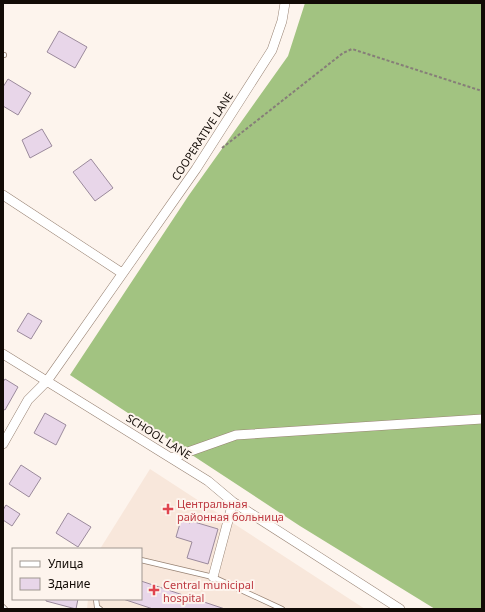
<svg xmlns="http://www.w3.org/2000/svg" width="485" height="612" font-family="'Noto Sans',sans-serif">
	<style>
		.built { fill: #f8e7db }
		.forest { fill: #a2c381 }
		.building { fill: #e8d6e9; stroke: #9b8a9c }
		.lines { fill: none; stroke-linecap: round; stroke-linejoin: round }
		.lane-casing { stroke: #988374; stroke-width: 6 }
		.street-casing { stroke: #988374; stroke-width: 10 }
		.path { stroke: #867e78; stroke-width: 2; stroke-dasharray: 3 2; stroke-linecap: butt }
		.lane { stroke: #fff; stroke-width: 4.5 }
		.street { stroke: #fff; stroke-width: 9 }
		.health-dot { fill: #e0444e; stroke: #fdf4ed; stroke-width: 1.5 }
		.labels { text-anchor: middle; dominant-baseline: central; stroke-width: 4; stroke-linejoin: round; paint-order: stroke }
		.street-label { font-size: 11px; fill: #120b06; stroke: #fdf4ed }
		.health-label { font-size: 11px; fill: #be3a42; stroke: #fdf4ed; text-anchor: start }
	</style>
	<rect width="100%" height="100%" fill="#fdf4ed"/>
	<path class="built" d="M150,469L365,609H87L88,599H141V549H100Z"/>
	<path class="forest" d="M305,3H482V609H435L300,526L70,375L189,195L288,56Z"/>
	<path class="building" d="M59,31L87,47L75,68L47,52Z
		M8,79L31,93L18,115L3,106V87Z
		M42,129L52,146L30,158L22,140Z
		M91,159L113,188L95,201L73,172Z
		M28,313L42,321L31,339L17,331Z
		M5,379L18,387L5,410L3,409V382Z
		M45,413L66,425L56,445L34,433Z
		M21,465L41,478L29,497L9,484Z
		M6,505L20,514L12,526L3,520V510Z
		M68,513L91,527L78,547L56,533Z
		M181,520L190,523L191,521L218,529L208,564L187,558L192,542L176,537Z
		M141,581L225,609H153L123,599H141Z
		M46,599H78L76,609L46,601Z"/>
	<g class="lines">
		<g class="lane-casing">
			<path id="lane" d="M3,55H4
				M141,560L213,577L282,609
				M96,599L97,607L100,609
				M3,607L5,609"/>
		</g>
		<g class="street-casing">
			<path id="street" d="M3,195L122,273
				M3,354L208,481L233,502L213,577
				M3,444L28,400L47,381L196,169L272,50L282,21L285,3
				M171,458L236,435L482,419
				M233,502L400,609"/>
		</g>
		<path class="path" d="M222,148L343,53L352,49L482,91"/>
		<use href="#lane" class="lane"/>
		<use href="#street" class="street"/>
	</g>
	<g class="health-dot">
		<path d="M166 503h4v4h4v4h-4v4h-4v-4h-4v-4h4z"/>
		<path d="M152 584h4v4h4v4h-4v4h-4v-4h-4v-4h4z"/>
	</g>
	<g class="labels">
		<g class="street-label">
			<text transform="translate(202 136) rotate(-57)">COOPERATIVE LANE</text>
			<text transform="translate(159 436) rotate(32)">SCHOOL LANE</text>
		</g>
		<g class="health-label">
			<text x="177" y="503">Центральная<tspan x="177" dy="13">районная больница</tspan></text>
			<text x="163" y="584">Central municipal<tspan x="163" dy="13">hospital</tspan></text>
		</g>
	</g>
	<rect width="485" height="612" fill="none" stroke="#120b06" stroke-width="8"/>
	<rect x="12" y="548" width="130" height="52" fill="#fdf4ed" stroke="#9f9791"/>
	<rect x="20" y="561" width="20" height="6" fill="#ffffff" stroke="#9f9791"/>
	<text x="48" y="568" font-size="12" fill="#120b06">Улица</text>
	<rect x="20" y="578" width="20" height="12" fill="#e8d6e9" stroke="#9f9791"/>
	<text x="48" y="588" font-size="12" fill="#120b06">Здание</text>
</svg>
